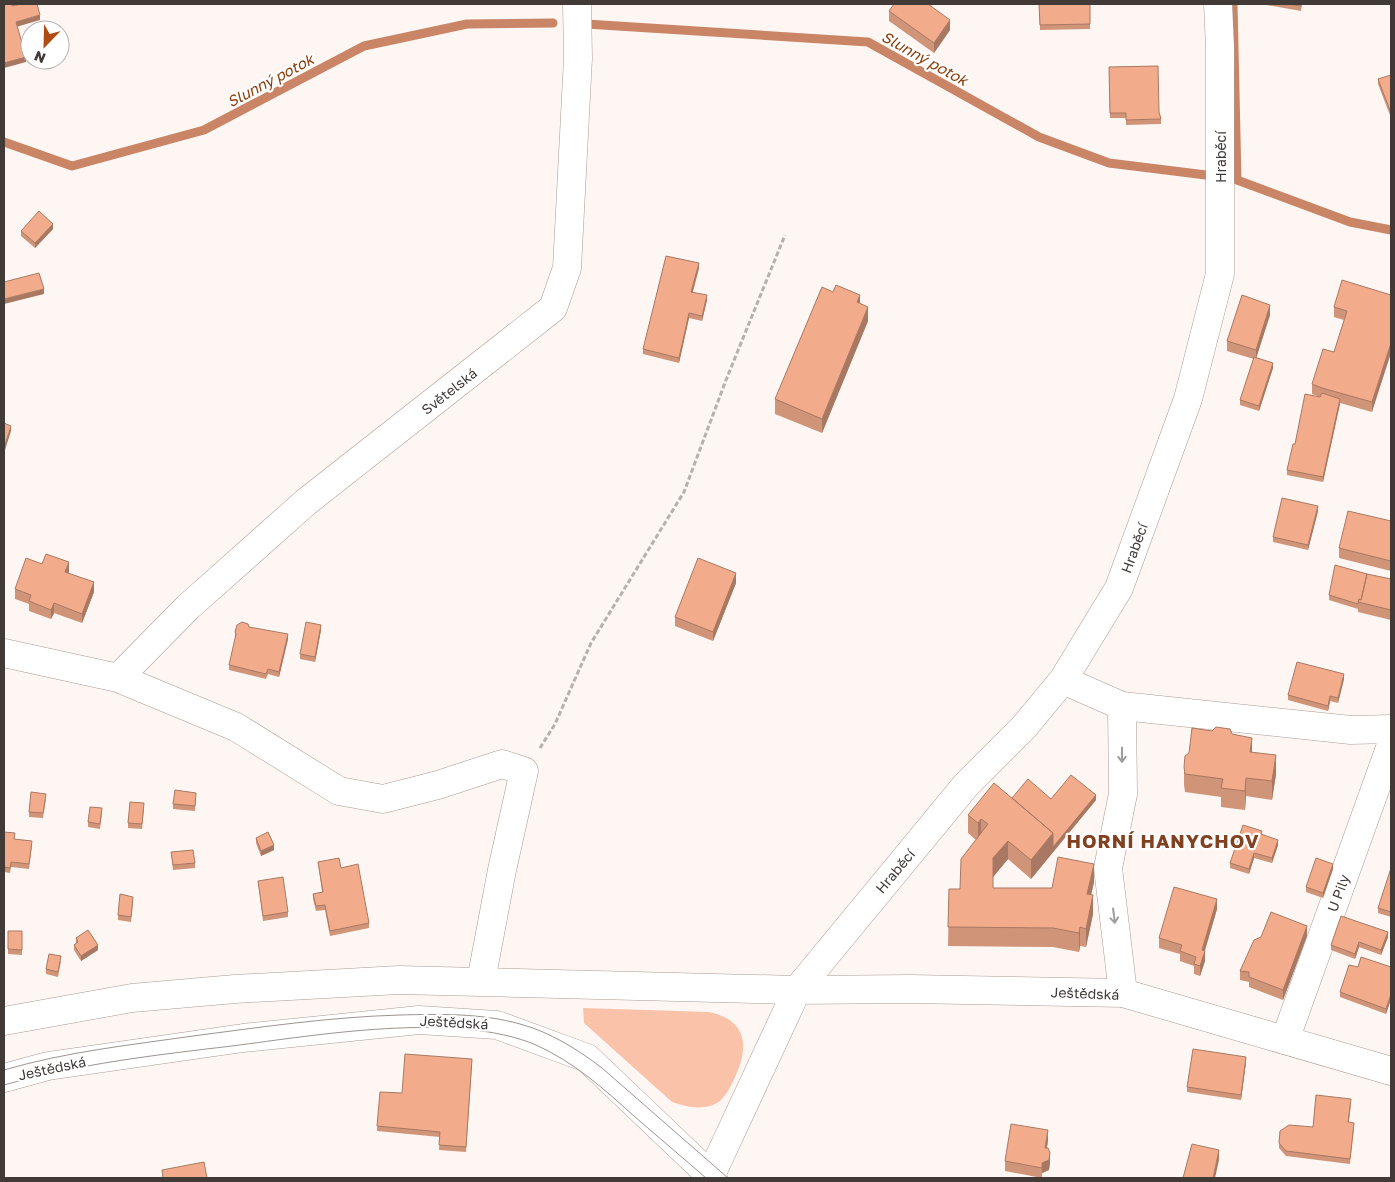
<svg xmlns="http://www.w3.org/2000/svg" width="1395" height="1182" font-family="'Golos Text',sans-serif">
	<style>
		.green { fill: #f9c2a9 }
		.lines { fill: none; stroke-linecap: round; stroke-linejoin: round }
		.stream { stroke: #c98566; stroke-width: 9 }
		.minor-casing { stroke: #ac9a93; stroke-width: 29 }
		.tertiary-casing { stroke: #ac9a93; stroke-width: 29 }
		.path { stroke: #b8b0ad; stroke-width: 3; stroke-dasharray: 5 2.5; stroke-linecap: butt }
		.minor { stroke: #fff; stroke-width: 28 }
		.tertiary { stroke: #fff; stroke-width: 28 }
		.tram { stroke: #9c9491; stroke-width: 1 }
		.wall { fill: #d09478 }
		.shaded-wall { fill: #a97862 }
		.building { fill: #f2ac8c; stroke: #a97862 }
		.oneway { stroke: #a09c9b }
		.labels { text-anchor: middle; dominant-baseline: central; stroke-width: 4.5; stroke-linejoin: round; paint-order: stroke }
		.street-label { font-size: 14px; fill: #413a37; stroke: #fff }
		.water-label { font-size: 15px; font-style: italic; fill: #8c3b09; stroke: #fff }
		.district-label { font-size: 19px; font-weight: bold; letter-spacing: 1px; fill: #824120; stroke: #fff }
	</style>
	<rect width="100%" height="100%" fill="#fef6f3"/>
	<path class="green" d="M583,1008L709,1012C746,1020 750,1045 735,1077C732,1084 727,1094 721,1100C707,1112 687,1107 672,1102L584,1023Z"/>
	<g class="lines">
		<path class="stream" d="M1233,4L1237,180L1350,222L1391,230
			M586,24L868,42L1039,137L1109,163L1206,175
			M4,142L72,166L204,130L364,46L467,24L553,23"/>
		<g class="minor-casing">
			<path id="minor" d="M4,653L118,678L236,727L339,791L383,799L438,785L502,764L524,771L502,870L481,981
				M118,678L188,607L306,502L553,308L567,268L578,58L577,4
				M1063,680L1122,706L1351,730L1391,729
				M1122,706L1123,794L1108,868L1123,993
				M1285,1040L1391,745
				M4,1078L48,1066L243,1038L419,1020L497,1025L587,1058L713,1178
				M711,1175L797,990L966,785L1024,727L1063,680L1119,588L1188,399L1220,274V47L1218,4"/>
		</g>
		<g class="tertiary-casing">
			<path id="tertiary" d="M4,1021L132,998L235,989L399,980L797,990L910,989L1123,993L1391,1071"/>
		</g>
		<path class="path" d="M540,748L555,724L591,643L684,492L726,380L785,235"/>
		<use href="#minor" class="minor"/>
		<use href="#tertiary" class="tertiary"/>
		<path class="tram" d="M4,1070C65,1052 130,1045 193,1036C262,1027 330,1017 400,1015C439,1014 481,1013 520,1024C550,1032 577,1049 602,1068L728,1178
			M4,1085C78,1064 155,1055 232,1046C318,1035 456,1011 536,1045C574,1062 604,1089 634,1116C658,1137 682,1157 706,1178"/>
	</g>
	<path class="wall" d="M1039,4H1090V29L1040,30Z
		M1261,4H1302L1301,11Z
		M889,11L950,30L934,53L889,21Z
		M1109,67L1159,112L1161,119V124L1126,125V118H1110Z
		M1391,75V118L1378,84V79Z
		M53,229L35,248L21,236V231Z
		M699,268L693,292L707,300L702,321L689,318L679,363L643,354V349Z
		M1391,295L1372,412L1340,403L1323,482L1287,475V470L1295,444L1320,397L1312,394V384L1334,352L1344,320L1334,317V307Z
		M1270,315L1256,357L1273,368L1259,411L1240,405V400L1254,359L1227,351V341Z
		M868,321L822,433L775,414V399Z
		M1318,511L1308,550L1273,542V537Z
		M1391,521V571L1339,558V548Z
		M42,564L69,572L68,573L94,592L82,623L54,613L51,619L29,611V604L15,599V589Z
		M1391,579V620L1358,612V609L1329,600V595Z
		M736,583L713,641L675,626V617Z
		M249,627L288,639L279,677L268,674L266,679L229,670V665L236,638L235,637V632Z
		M321,630L315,662L300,659V654Z
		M1344,679L1338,703L1330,701L1328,711L1288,700V695Z
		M1232,734L1276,774L1272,800L1246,796L1245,810L1221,807V797L1185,792L1184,785V767Z
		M196,798L195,811L173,809V804Z
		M1012,798L1096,800L1031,879L1008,859L993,877V888H1052L1094,882L1091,895L1093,914L1086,947L1080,946L1079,952L1053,947L948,946L949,889H960L976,840L968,833V815Z
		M46,799L43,818L29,817V812Z
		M144,808L142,829L128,828V823Z
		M102,813L100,829L88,827V822Z
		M4,832L15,839L32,846L29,869L11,867L10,873L4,872Z
		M1262,834L1278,845L1272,863L1254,858L1249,874L1230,868V863Z
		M256,838L274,850L261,856L256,843Z
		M171,852L195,863V868L173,870Z
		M318,862L341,868L369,923V928L330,936L325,910L316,911L313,899V894L322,892Z
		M1391,868V917L1378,913V908Z
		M1333,869L1323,898L1306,892V887Z
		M258,881L288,912V917L263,921Z
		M133,902L131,922L118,920V915Z
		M1217,909L1205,951V961L1200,976L1194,974V966L1180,961V954L1159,948V938Z
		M8,931H22V955L8,954Z
		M1307,936L1283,1000L1249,987V982L1240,980V971Z
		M1388,937L1381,955L1359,947L1355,959L1331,950V945Z
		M76,938L98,950L81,961L74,950V945L76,943Z
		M61,961L58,977L46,974V969Z
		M1358,967H1391V999L1386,1014L1340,997V992Z
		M1246,1062L1241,1100L1187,1092V1087Z
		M472,1064L466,1152L439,1150L440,1137L377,1131V1126L402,1093Z
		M1351,1104L1349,1122L1354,1128L1350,1164L1286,1156L1279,1148V1143L1313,1127Z
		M1048,1140L1047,1148L1050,1163L1049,1170L1042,1173V1178L1005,1171V1161Z"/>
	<path class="shaded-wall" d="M40,15V20L16,27V22Z
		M950,20V30L934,53V43Z
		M26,57V62L4,68V63Z
		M53,224V229L35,248V243Z
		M699,263V268L691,297V292Z
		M44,289V294L4,304V299Z
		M707,295V300L702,321V316Z
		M860,295V309L857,302Z
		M1270,305V315L1256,359V350Z
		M868,307V321L822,433V419Z
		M689,313V318L679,363V358Z
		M1391,343V353L1372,412V402Z
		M1273,363V368L1259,411V406Z
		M1340,399V404L1323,482V477Z
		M11,426V431L4,453V448Z
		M1318,506V511L1308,550V545Z
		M69,562V572L65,582V572Z
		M736,573V583L713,641V632Z
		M94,582V592L82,623V614Z
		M54,603V613L51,619V610Z
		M321,625V630L315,662V657Z
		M288,634V639L279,677V672Z
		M1344,674V679L1338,703V698Z
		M1330,696V701L1328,711V706Z
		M1252,738V756L1250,752Z
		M1276,755V774L1272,800V781Z
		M1246,778V796L1245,810V791Z
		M1096,795V800L1031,879V860L1053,833Z
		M981,819V837L978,841V823Z
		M1278,840V845L1272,863V858Z
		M1008,841V859L993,877V858Z
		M274,845V850L261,856V851Z
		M1254,853V858L1249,874V869Z
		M1094,864V882L1087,913V894Z
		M1333,864V869L1323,898V893Z
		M1093,895V914L1086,947V929Z
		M1217,899V909L1202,959L1205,951V961L1200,976V966L1202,950Z
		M1307,926V936L1283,1000V990Z
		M1080,927V946L1079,952V933Z
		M1388,932V937L1381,955V950Z
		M1359,942V947L1355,959V954Z
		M98,945V950L81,961V956Z
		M1391,994V999L1386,1014V1009Z
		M1246,1057V1062L1241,1100V1095Z
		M1048,1130V1140L1045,1158V1148Z
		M1219,1150V1160L1215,1178H1213Z
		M1050,1153V1163L1049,1170L1042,1173V1178V1163Z"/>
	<path class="building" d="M4,4H12V6L21,4H37L40,15L16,22L26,57L4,63Z
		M894,4H928L950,20L934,43L889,11Z
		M1039,4H1090V24L1040,25Z
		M1288,4H1301V6Z
		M1158,66L1159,112L1161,119L1126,120V113H1110L1109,67Z
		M1391,75V113L1378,79Z
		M39,211L53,224L35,243L21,231Z
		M666,256L699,263L691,292L707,295L702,316L689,313L679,358L643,349Z
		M39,273L44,289L4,299V282Z
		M1342,280L1391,295V343L1372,402L1322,388L1312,384L1323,349L1334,352L1347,311L1334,307Z
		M836,285L860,295L857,302L868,307L822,419L775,399L822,287L833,292Z
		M1242,295L1270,305L1256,350L1227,341Z
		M1254,357L1273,363L1259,406L1240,400Z
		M1322,393L1340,399L1323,477L1287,470L1293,444H1295L1305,394L1320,397Z
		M4,423L11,426L4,448Z
		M1282,498L1318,506L1308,545L1273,537Z
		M1348,511L1391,521V561L1339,548Z
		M46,554L69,562L65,572L94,582L82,614L54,603L51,610L29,601L31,595L15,589L26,558L42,564Z
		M698,558L736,573L713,632L675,617Z
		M1335,565L1367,574L1361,600L1359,599L1358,604L1329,595Z
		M1367,574L1391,579V610L1358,602L1359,599L1361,600Z
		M242,622L248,624L249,627L288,634L279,672L268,669L266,674L229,665L236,634L235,632L237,625Z
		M306,622L321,625L315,657L300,654Z
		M1297,662L1344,674L1338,698L1330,696L1328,706L1288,695Z
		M1216,727L1230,729L1232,734L1252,738L1250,752L1276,755L1272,781L1246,778L1245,791L1221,788L1223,779L1185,774L1184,767L1185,756L1189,753L1192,728L1212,731Z
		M1071,775L1096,795L1053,847V833L1012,798L1028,779L1051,799Z
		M994,783L1053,833L1031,860L1008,841L993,858V888H1052L1058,857L1094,864L1087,894L1093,895L1086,929L1080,927L1079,933L1053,928L948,927L949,889H960L961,859L988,824L981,819L978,823L968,815Z
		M175,790L196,793L195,806L173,804Z
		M31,792L46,794L43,813L29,812Z
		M130,802L144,803L142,824L128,823Z
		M90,807L102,808L100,824L88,822Z
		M1243,825L1262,831L1261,834L1278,840L1272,858L1254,853L1249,869L1230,863Z
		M4,832L15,833L14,839L32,841L29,864L11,862L10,868L4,867Z
		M268,832L274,845L261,851L256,838Z
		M193,850L195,863L173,865L171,852Z
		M339,858L341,868L358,864L369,923L330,931L325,905L316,906L313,894L323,892L318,862Z
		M1316,858L1333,864L1323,893L1306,887Z
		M1391,868V912L1378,908Z
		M283,877L288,912L263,916L258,881Z
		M1174,887L1217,899L1202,950L1205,951L1200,966L1194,964L1196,957L1180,951L1182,945L1159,938Z
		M120,894L133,897L131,917L118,915Z
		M1271,912L1307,926L1283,990L1249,977V972L1240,971L1254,940L1261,937Z
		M1341,916L1388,932L1381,950L1359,942L1355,954L1331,945Z
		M88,930L98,945L81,956L74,945L78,942L76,938Z
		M8,931H22V950L8,949Z
		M49,954L61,956L58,972L46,969Z
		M1361,957L1391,967V994L1386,1009L1340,992L1349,965L1358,967Z
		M1193,1049L1246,1057L1241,1095L1187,1087Z
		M405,1054L472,1059L466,1147L439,1145L440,1132L377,1126L380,1092L402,1093Z
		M1316,1095L1351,1099L1348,1122L1354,1123L1350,1159L1286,1151L1279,1143L1280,1131L1289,1125L1313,1127Z
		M1011,1124L1048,1130L1045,1148H1048L1050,1153L1049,1160L1042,1163V1168L1005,1161Z
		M1192,1144L1219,1150L1213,1178H1183Z
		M204,1162L207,1178H163L162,1170Z"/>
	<defs><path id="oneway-shaft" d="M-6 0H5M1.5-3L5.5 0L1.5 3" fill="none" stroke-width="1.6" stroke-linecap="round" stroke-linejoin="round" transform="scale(1.25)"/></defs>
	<g class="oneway">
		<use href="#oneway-shaft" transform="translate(1122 755) rotate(90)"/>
		<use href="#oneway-shaft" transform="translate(1114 916) rotate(83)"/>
	</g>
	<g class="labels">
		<g class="street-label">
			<text transform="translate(1220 157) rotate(-90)">Hraběcí</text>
			<text transform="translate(449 391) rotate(-38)">Světelská</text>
			<text transform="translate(1134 548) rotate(-70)">Hraběcí</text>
			<text transform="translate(895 871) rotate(-50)">Hraběcí</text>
			<text transform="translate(1338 893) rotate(-70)">U Pily</text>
			<text transform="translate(1085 993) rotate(2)">Ještědská</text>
			<text transform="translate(454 1022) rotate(3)">Ještědská</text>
			<text transform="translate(52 1068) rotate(-12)">Ještědská</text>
		</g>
		<g class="water-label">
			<text transform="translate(925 58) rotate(29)">Slunný potok</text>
			<text transform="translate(270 80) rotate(-28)">Slunný potok</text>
		</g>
		<g class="district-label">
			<text x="1163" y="840">HORNÍ HANYCHOV</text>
		</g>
	</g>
	<rect width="1395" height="1182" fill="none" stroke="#413a37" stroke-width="10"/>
	<g transform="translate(45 45) rotate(203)"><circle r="24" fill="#ffffff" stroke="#b3b0af"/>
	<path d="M0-4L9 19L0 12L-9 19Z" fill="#af4c12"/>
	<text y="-8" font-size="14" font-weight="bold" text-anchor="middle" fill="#413a37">N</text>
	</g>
</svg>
